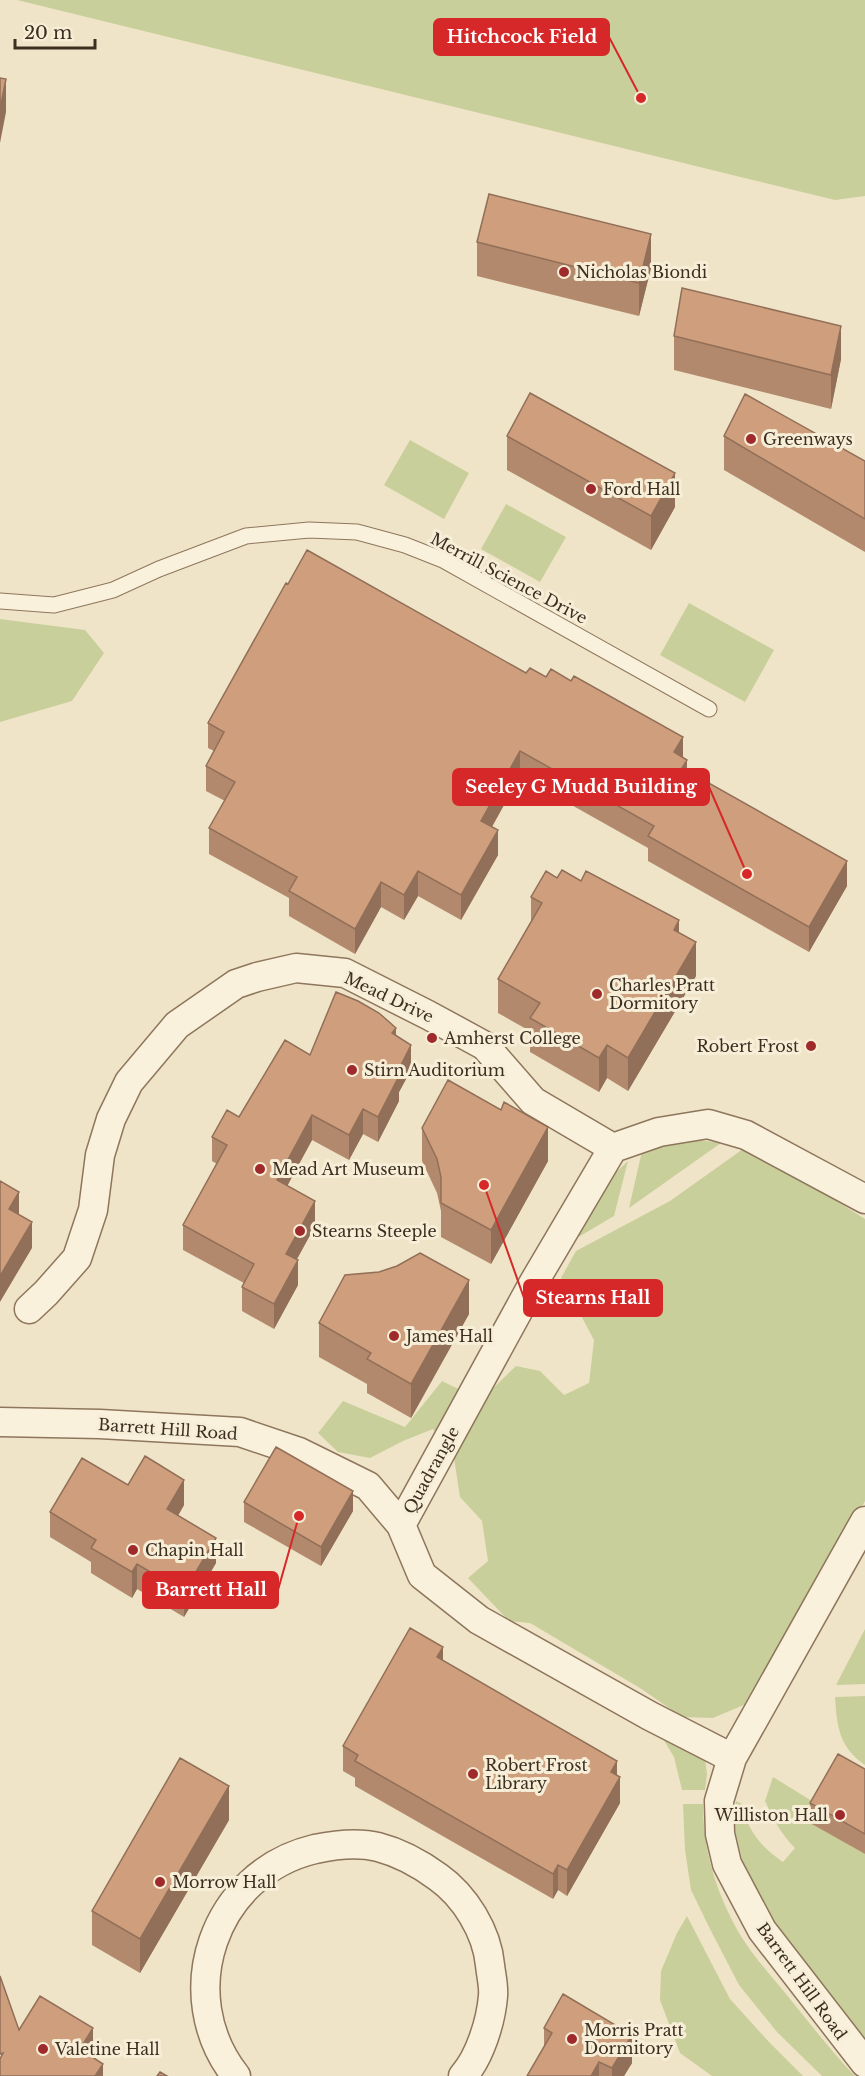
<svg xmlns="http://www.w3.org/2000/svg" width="865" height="2076" font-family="'Libre Baskerville',serif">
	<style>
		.green { fill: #c9cf9b }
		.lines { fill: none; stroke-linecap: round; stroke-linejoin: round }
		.lane-casing { stroke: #8d765c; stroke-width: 17 }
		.street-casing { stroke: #8d765c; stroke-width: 31 }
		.lane { stroke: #faf1dc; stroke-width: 15 }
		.street { stroke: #faf1dc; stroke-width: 28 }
		.wall { fill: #b2896c }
		.shaded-wall { fill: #916f58 }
		.building { fill: #cf9f7d; stroke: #916f58; stroke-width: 1.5 }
		.poi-dot { fill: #9e2a2b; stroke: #f7eed8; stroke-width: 2 }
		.labels { text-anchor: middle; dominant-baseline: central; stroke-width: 6; stroke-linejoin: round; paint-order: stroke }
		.poi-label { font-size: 16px; fill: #3d2e20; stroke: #f7eed8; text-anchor: start }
		.street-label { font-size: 16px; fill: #3d2e20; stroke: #f7eed8 }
		.leader { fill: none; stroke: #d62828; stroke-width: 2 }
		.callout-dot { fill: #d62828; stroke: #f7eed8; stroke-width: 2 }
		.callout { fill: #d62828; stroke: #d62828; stroke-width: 2 }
		.callout-label { font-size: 18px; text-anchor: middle; font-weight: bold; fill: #fff }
	</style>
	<rect width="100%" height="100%" fill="#f0e4c8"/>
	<path class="green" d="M17,0H865V196L835,200Z
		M410,440L469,473L444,519L384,485Z
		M506,504L566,537L540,582L481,549Z
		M689,603L774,650L745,702L660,655Z
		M0,619L85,630L104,653L72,701L0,722Z
		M676,1140H699L721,1143L629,1208L642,1151Z
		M743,1149L768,1158L865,1219V1501L815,1592L746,1704L713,1718L682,1717L640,1688L530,1623L509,1621L468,1578L488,1561L482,1521L460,1497L454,1458L433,1429L403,1441L370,1458L338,1452L318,1433L343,1401L405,1427L442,1381L481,1400L516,1366L540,1371L564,1395L589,1383L594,1340L561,1278L576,1251L670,1201Z
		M628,1161L614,1216L570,1242L610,1178Z
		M865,1629V1684L836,1685Z
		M865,1696V1765C839,1747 837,1727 835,1697Z
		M659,1732L705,1759L707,1774L705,1790H682L674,1757Z
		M773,1777L820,1806L811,1823L865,1854V2043L790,1954L743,1864L733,1823L736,1801L742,1804C747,1830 761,1847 783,1862L795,1848C781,1834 773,1819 765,1801Z
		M683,1804H703C703,1844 713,1882 731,1918C745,1948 770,1974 790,1999C811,2025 832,2052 855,2076H822L777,2032L739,1985L710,1929L691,1890L685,1850Z
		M687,1916L730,1999L769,2042L803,2076H712L680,2053L660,2000L661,1971L677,1933Z"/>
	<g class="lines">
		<g class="lane-casing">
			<path id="lane" d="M0,601L54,605L113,590L159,569L246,536L309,530L357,532L405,545L443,560L709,709"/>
		</g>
		<g class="street-casing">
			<path id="street" d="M29,1309L46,1293L77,1258L93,1210L100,1155L111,1119L129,1082L177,1025L236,984L257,977L296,968L345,973L428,1015L485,1046L533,1101L613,1148
				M0,1422L100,1424L240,1432L299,1452L368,1486L401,1525L422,1575L479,1620L650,1716L732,1758L865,1521
				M401,1525L534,1282L613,1148L659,1132L708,1124L746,1135L865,1199
				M732,1758L719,1801L720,1834L727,1864L762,1930L865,2063
				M236,2076C172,1995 213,1873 315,1849C334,1845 358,1842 378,1847C401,1853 419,1863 438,1877C465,1896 487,1932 490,1965C491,1975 494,1986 493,1996C491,2021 480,2057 463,2076"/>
		</g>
		<use href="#lane" class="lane"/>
		<use href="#street" class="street"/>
	</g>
	<path class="wall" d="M477,242L651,268L639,316L477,276Z
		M674,336L841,359L831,409L674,370Z
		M507,436L675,507L651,550L507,470Z
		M724,436L865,461V552L724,470Z
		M526,673L683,757L687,771L847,886L809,952L648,861V848L520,776L492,827L498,855L461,920L418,896L404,920L381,907L355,954L289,916V898L209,854V828L225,801L206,791V766L214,751L208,748V723Z
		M557,878L679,933L696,976L628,1091L607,1078L599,1092L530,1052V1031L498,1013V979L531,922V897Z
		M396,1036L411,1070L399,1092V1101L378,1142L363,1134L349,1160L312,1140L287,1186L315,1226L297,1259L298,1285L274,1329L242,1311V1287L244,1283L183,1250V1225L217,1164L212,1161V1137L239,1117L310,1055Z
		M422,1128L548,1161L491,1264L441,1237V1211L437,1193L422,1161Z
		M469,1314L411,1418L367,1393V1384L319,1357V1323Z
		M128,1485L184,1505L178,1516L216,1563L184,1617L137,1589L132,1598L91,1573V1562L50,1537V1512Z
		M244,1502L353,1511L321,1566L244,1522Z
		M343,1746L617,1776L620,1803L567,1896L558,1890L553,1899L355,1786V1778L343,1771Z
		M865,1769V1854L810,1823V1803Z
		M229,1820L140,1973L92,1945V1911Z
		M544,2028L632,2063L624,2076H527L544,2047Z"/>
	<path class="shaded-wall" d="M6,79V112L0,143V109Z
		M651,234V268L639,316V283Z
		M841,326V359L831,409V375Z
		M675,473V507L651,550V516Z
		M683,737V762L674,752Z
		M520,751V776L481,846V821Z
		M687,760V785L682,768Z
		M498,830V855L461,920V895Z
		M847,861V886L809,952V927Z
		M418,871V896L404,920V895Z
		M381,882V907L355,954V929Z
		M679,920V954L674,930Z
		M696,942V976L628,1091V1058Z
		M396,1028V1053L392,1033Z
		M411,1045V1070L399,1092V1101L378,1142V1117L396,1075Z
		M607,1045V1078L599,1092V1058Z
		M363,1109V1134L349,1160V1135Z
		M312,1115V1140L277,1205V1180Z
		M548,1127V1161L491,1264V1230Z
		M19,1192V1217L9,1209Z
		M315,1201V1226L286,1279V1254Z
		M32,1222V1248L0,1302V1276Z
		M298,1260V1285L274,1329V1304Z
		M469,1280V1314L411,1418V1384Z
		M184,1480V1505L167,1534V1509Z
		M353,1491V1511L321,1566V1547Z
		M216,1538V1563L184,1617V1592Z
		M137,1564V1589L132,1598V1572Z
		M443,1647V1672L437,1657Z
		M617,1761V1783L620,1777V1803L567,1896V1870L611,1772Z
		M229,1786V1820L140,1973V1939Z
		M558,1865V1890L553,1899V1874Z
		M93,2028V2053L80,2074V2049Z
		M632,2035V2063L624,2076H612V2068Z
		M599,2062V2076H591Z
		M103,2064V2076H95Z"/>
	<path class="building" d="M0,78L6,79L0,109Z
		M489,194L651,234L639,283L477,242Z
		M682,288L841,326L831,375L674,336Z
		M530,393L675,473L651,516L507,436Z
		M745,394L865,461V519L724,436Z
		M307,550L526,673L530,668L546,677L551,669L571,681L574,676L683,737L674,752L687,760L682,768L847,861L809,927L648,836L654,826L520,751L481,821L498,830L461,895L418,871L404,895L381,882L355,929L289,891L297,877L209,828L235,782L206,766L224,732L208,723L286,583L288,584Z
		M562,870L581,881L586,871L679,920L674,930L696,942L628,1058L607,1045L599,1058L530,1018L540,1003L498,979L542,903L531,897L546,871L557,878Z
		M336,992L358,1001L379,1013L396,1028L392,1033L411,1045L396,1075L399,1076L378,1117L363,1109L349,1135L312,1115L277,1180L315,1201L286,1254L298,1260L274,1304L242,1287L254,1264L183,1225L227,1145L212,1137L227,1110L239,1117L285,1040L310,1055Z
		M448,1080L501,1110L504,1102L548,1127L491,1230L441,1203V1177L437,1159L422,1128Z
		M0,1181L19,1192L9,1209L32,1222L0,1276Z
		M420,1253L469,1280L411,1384L367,1359L371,1353L319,1323L345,1275L379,1272L397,1266Z
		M276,1447L353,1491L321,1547L244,1502Z
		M145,1456L184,1480L167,1509L216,1538L184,1592L137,1564L132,1572L91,1548L96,1540L50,1512L82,1458L128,1485Z
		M410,1628L443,1647L437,1657L617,1761L611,1772L620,1777L567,1870L558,1865L553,1874L355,1761L358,1755L343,1746Z
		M838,1754L865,1769V1834L810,1803Z
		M180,1758L229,1786L140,1939L92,1911Z
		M0,1976L19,2030L40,1996L93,2028L80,2049L103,2064L95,2076H0V2059L3,2053L0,2054Z
		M563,1994L632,2035L612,2068L599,2062L591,2076H527L552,2033L544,2028Z
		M160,2072L167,2076H157Z"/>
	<g class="poi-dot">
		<circle cx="564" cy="272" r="6"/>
		<circle cx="751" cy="439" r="6"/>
		<circle cx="591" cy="489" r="6"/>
		<circle cx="597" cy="994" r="6"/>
		<circle cx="432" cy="1038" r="6"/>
		<circle cx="811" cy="1046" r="6"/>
		<circle cx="352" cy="1070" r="6"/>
		<circle cx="260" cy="1169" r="6"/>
		<circle cx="300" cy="1231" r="6"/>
		<circle cx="394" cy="1336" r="6"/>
		<circle cx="133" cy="1550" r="6"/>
		<circle cx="473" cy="1774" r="6"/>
		<circle cx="840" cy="1815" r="6"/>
		<circle cx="160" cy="1882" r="6"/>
		<circle cx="572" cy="2039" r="6"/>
		<circle cx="43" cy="2049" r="6"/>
	</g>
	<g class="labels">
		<g class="poi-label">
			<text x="576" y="272">Nicholas Biondi</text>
			<text x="763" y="439">Greenways</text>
			<text x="603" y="489">Ford Hall</text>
			<text x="609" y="985">Charles Pratt<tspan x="609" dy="18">Dormitory</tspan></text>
			<text x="444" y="1038">Amherst College</text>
			<text x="799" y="1046" text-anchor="end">Robert Frost</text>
			<text x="364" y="1070">Stirn Auditorium</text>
			<text x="272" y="1169">Mead Art Museum</text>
			<text x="312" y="1231">Stearns Steeple</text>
			<text x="406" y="1336">James Hall</text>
			<text x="145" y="1550">Chapin Hall</text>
			<text x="485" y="1765">Robert Frost<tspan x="485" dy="18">Library</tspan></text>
			<text x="828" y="1815" text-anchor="end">Williston Hall</text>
			<text x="172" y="1882">Morrow Hall</text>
			<text x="584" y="2030">Morris Pratt<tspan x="584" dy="18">Dormitory</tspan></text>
			<text x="55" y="2049">Valetine Hall</text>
		</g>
		<g class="street-label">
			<text transform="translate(509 578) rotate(28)">Merrill Science Drive</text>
			<text transform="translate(389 997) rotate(25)">Mead Drive</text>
			<text transform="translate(168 1429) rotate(4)">Barrett Hill Road</text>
			<text transform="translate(431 1470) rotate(-61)">Quadrangle</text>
			<text transform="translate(802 1981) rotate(54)">Barrett Hill Road</text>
		</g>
	</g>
	<path class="leader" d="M641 98L609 37M747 874L709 787M484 1185L524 1298M299 1516L278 1590"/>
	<g class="callout-dot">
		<circle cx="641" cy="98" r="6"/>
		<circle cx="747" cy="874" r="6"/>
		<circle cx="484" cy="1185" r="6"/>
		<circle cx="299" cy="1516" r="6"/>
	</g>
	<g class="callout">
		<rect x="434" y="19" width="175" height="36" rx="6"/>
		<rect x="453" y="769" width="256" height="36" rx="6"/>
		<rect x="524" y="1280" width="138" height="36" rx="6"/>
		<rect x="143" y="1572" width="135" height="36" rx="6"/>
	</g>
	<g class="callout-label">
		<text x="522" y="43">Hitchcock Field</text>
		<text x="581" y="793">Seeley G Mudd Building</text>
		<text x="593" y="1304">Stearns Hall</text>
		<text x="211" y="1596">Barrett Hall</text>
	</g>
	<path d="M15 39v9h80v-9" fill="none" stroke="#3d2e20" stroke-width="3"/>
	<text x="24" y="39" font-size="18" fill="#3d2e20" stroke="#f7eed8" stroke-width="4.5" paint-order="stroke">20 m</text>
</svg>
